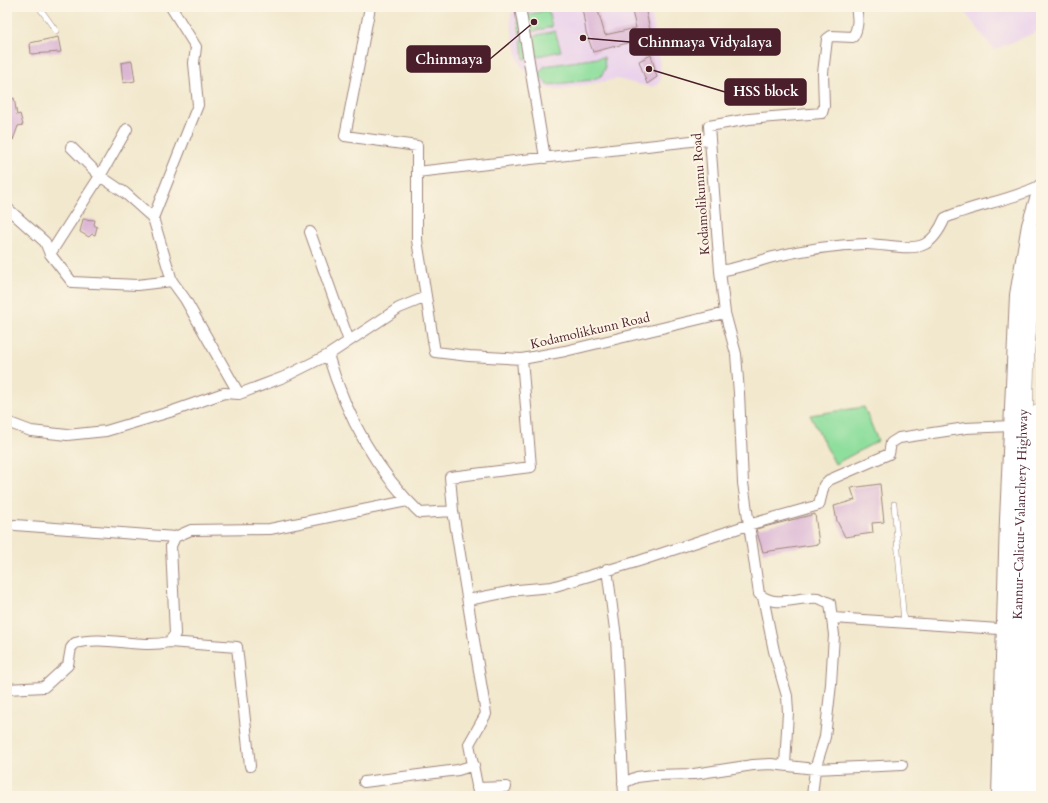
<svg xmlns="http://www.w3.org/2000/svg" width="1048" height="803" font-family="Cardo,serif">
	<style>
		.built { fill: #ead1ec }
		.green { fill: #8ede9d; stroke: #6c7e64 }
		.building { fill: #dbb6d5 }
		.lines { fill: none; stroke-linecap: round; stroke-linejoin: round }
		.lane-casing { stroke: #9e847c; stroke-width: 6 }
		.street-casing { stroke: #9e847c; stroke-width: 12 }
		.secondary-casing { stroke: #9e847c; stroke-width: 16 }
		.highway-casing { stroke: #9e847c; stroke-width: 20 }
		.lane { stroke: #fff; stroke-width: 5 }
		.street { stroke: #fff; stroke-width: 10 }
		.secondary { stroke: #fff; stroke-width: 14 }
		.highway { stroke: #fff; stroke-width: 19 }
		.labels { text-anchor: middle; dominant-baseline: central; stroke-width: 4; stroke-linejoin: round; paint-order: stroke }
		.street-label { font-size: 13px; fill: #4a1f2b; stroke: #fcf5e5 }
		.leader { fill: none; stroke: #4a1f2b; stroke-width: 1.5 }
		.callout-dot { fill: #4a1f2b; stroke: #fcf5e5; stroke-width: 1.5 }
		.callout { fill: #4a1f2b; stroke: #4a1f2b; stroke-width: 1.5 }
		.callout-label { font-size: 14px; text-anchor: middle; font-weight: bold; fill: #fff }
	</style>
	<rect width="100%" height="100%" fill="#fcf5e5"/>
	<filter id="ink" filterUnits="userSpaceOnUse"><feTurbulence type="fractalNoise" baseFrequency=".025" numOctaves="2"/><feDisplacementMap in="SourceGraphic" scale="8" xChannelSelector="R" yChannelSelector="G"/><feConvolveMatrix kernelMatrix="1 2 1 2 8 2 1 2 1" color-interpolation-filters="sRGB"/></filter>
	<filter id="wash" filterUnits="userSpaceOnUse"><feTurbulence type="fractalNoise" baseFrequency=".012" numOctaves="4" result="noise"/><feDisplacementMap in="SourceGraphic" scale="16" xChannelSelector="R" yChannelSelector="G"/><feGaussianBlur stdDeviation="0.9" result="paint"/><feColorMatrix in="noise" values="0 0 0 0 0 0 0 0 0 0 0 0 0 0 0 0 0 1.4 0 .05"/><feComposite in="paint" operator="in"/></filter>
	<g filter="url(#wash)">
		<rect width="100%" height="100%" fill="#f2e8ce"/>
		<path class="built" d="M516,7H649L658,45L661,79L658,85L650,87L617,79L564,89H550L541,85L533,80L519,63L510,22L511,14Z
			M967,7H1041V30L994,50L964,11Z"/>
		<path class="green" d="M548,10L552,27L520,34L517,17Z
			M555,31L561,51L524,59L521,39Z
			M604,57L605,69L601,76L591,80L548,85L538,74L545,66Z
			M864,407L878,441L835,464L810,415Z"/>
		<g id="blocks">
			<path class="building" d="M582,7H597L605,35L636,28L631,7H645L653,44L640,45L639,40L593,52L586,32Z
				M58,37L61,52L31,54L30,43Z
				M651,55L657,77L647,84L639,61Z
				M132,61L135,81L123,83L121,63Z
				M14,98L17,115L20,114L23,125L18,126L13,140L7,115V100Z
				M83,219L95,220L94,225L97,227L95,235L92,234L89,237L80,232Z
				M880,484L884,522L872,523L873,533L845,537L837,521L834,506L855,500L851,488Z
				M815,514L819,544L763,552L756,529Z"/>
		</g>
	</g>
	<g filter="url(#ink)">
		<use href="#blocks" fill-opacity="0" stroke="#9e847c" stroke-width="1"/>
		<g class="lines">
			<g class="lane-casing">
				<path id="lane" d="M39,7L56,31
					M894,504L904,623"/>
			</g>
			<g class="street-casing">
				<path id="street" d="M370,7L345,136L417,146V240L435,352L469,356L522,359
					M520,7L545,158
					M856,7C858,18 859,27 853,37L831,36L827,39L823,73L824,106L822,113L749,119L709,126L720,271C739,268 755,262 773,257C802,250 835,245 864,244C881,243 910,252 925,244C935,239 941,227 945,218C976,204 1011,201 1041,185
					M417,172L709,139
					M7,208L45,242L50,254L72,282L137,285L172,281
					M153,218L198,105L194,63L196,47L171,7
					M310,232L349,341
					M50,254L100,176L127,129
					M725,313L736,354L739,393L743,483L759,594C777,609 797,596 818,598C822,599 826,602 830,603L834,635L831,684L825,737L815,769L812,796
					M328,355L399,308L426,297
					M239,394L284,377L328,355C346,415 375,470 420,513L453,511L450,477L531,467L522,359L565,351L725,313L720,271
					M7,422L31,431L67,435L106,431L173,411L224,393L239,394L185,299L172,281L153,218L125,193L100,176L71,147
					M453,511L486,714L469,744L479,796
					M15,525L175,537
					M607,569L616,637L624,796
					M763,597L774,651L787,696L788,712L785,765
					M468,600L518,590L552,587L639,561L748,525L819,505L824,485L829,480L889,454L891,443L899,438L966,428L1011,426
					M833,618L999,629
					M169,642L237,647L250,766
					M7,689L44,687L68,665L71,648L75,643C106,635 138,649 169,642L175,634L171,546L175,537L191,530L270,529L407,501
					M364,782L458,770L474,765
					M623,783L637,777L654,775L694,774L753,765L771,764L815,769L902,765
					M477,788L506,787"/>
			</g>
			<g class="secondary-casing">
				<path id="secondary" d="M999,796L1007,520L1017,295L1029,225L1041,186"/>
			</g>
			<g class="highway-casing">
				<g id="highway">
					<path id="s1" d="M1013,796L1025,349L1030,289L1041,233"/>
					<path d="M1030,796L1041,412"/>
				</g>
			</g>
			<use href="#lane" class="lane"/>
			<use href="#street" class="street"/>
			<use href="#secondary" class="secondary"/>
			<use href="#highway" class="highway"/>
		</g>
	</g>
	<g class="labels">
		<g class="street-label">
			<text transform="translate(701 194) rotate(-94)">Kodamolikunnu Road</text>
			<text transform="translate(590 331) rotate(-13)">Kodamolikkunn Road</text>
			<text stroke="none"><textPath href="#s1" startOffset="282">Kannur-Calicut-Valanchery Highway</textPath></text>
		</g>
	</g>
	<path class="leader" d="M583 38L630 42M534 22L490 59M649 69L725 92"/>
	<g class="callout-dot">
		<circle cx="583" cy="38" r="4"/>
		<circle cx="534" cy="22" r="4"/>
		<circle cx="649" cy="69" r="4"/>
	</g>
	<g class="callout">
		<rect x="630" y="29" width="150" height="26" rx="4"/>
		<rect x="407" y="46" width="83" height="26" rx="4"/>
		<rect x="725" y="79" width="81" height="26" rx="4"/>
	</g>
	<g class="callout-label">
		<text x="705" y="47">Chinmaya Vidyalaya</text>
		<text x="449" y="64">Chinmaya</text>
		<text x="766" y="96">HSS block</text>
	</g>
	<rect width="1048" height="803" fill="none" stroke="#fcf5e5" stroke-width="24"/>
</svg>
